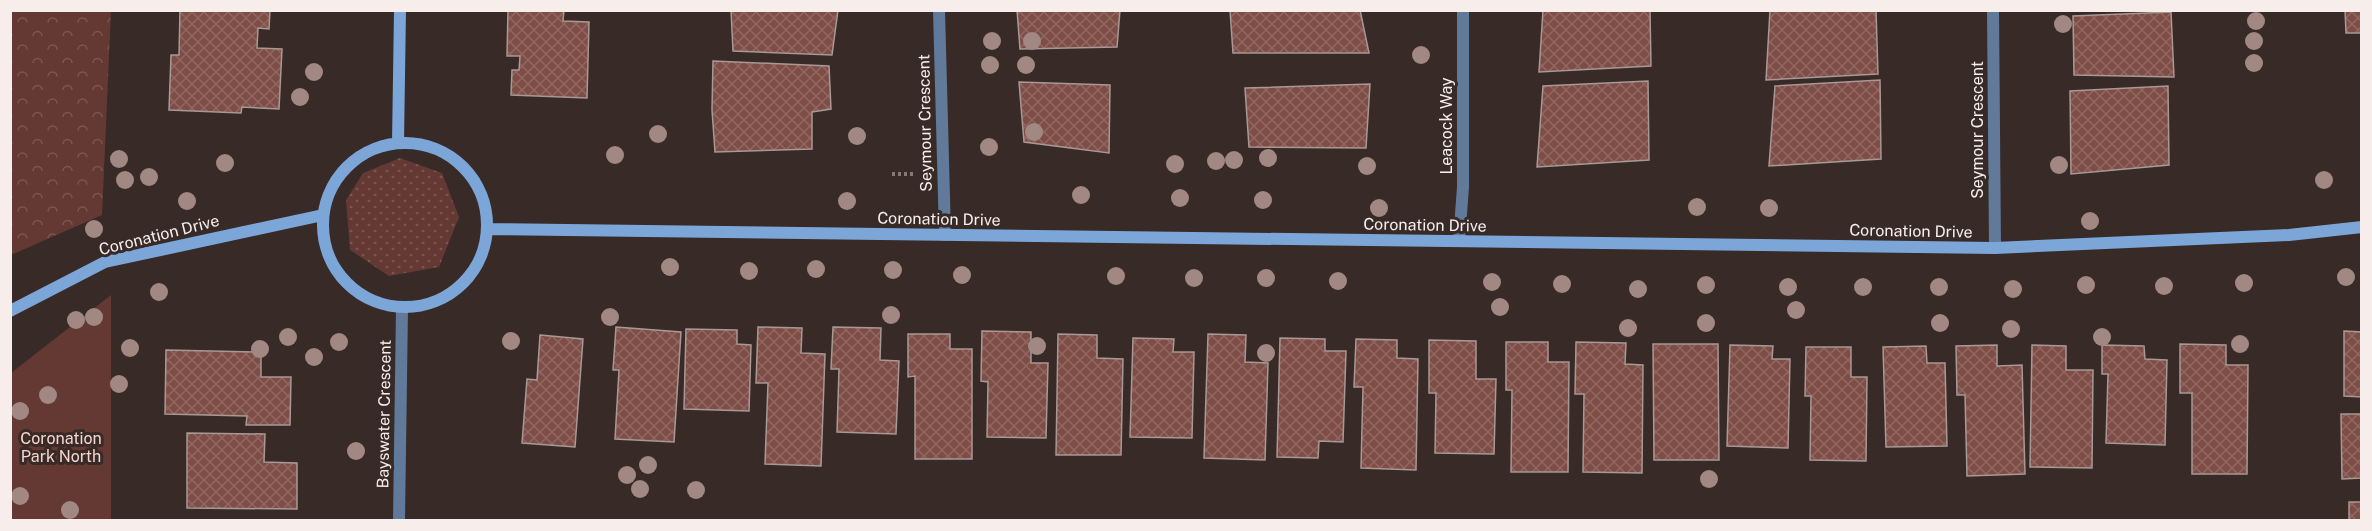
<svg xmlns="http://www.w3.org/2000/svg" width="2372" height="531" font-family="'Public Sans',sans-serif">
	<style>
		.grass { fill: url(#grass-dots) }
		.forest { fill: url(#forest-crowns) }
		.green { fill: #643933 }
		.building { fill: url(#building-cross-hatch); stroke: #a99895; stroke-width: 1.5 }
		.lines { fill: none; stroke-linecap: round; stroke-linejoin: round }
		.path { stroke: #867a78; stroke-width: 4; stroke-dasharray: 3 3; stroke-linecap: butt }
		.street { stroke: #617a9a; stroke-width: 12 }
		.secondary { stroke: #7da6d8; stroke-width: 12 }
		.tree { fill: #a18883 }
		.labels { text-anchor: middle; dominant-baseline: central; stroke-width: 6; stroke-linejoin: round; paint-order: stroke }
		.street-label { font-size: 16px; fill: #f7eeec; stroke: #372a27 }
		.park-label { font-size: 16px; fill: #f7d5cf; stroke: #372a27 }
	</style>
	<defs>
		<pattern id="grass-dots" width="8" height="8" patternUnits="userSpaceOnUse" patternTransform="scale(1.5)"><rect width="8" height="8" fill="#643933"/><path d="M2 2h.1M6 6h.1" fill="none" stroke="#7b5651" stroke-width="1.8" stroke-linecap="round"/></pattern>
		<pattern id="forest-crowns" width="20" height="18" patternUnits="userSpaceOnUse" patternTransform="scale(1.5)"><rect width="20" height="18" fill="#643933"/><path d="M2 6a3 3 0 1 1 6 0M12 15a3 3 0 1 1 6 0" fill="none" stroke="#7b5651"/></pattern>
		<pattern id="building-cross-hatch" width="8" height="8" patternUnits="userSpaceOnUse" patternTransform="scale(1.5)"><rect width="8" height="8" fill="#7e4e46"/><path d="M0 0l8 8M0 8l8-8" fill="none" stroke="#916861"/></pattern>
	</defs>
	<rect width="100%" height="100%" fill="#372a27"/>
	<path class="grass" d="M400,158L442,173L459,217L439,267L389,276L350,250L346,200L363,173Z"/>
	<path class="forest" d="M11,10L111,11L102,215L11,255Z"/>
	<path class="green" d="M111,295V520H11V373Z"/>
	<path class="building" d="M180,10H270L269,29L258,28L257,48L282,49L279,109L242,107L241,113L169,110L171,55H179Z
		M508,10H564L563,21L589,22L587,98L511,95L512,70H519L520,56H507Z
		M731,10H838L832,55L733,51Z
		M1017,10H1120L1117,47L1020,49Z
		M1230,10H1360L1369,53H1233Z
		M1543,10H1650L1651,66L1539,72Z
		M1770,10H1876L1878,74L1766,80Z
		M2345,10H2362V33H2346Z
		M2171,12L2174,77L2074,75L2073,16Z
		M713,61L829,66L831,109L812,112V149L715,152L712,110Z
		M1880,80L1881,159L1769,166L1775,86Z
		M1648,81L1649,160L1537,167L1543,86Z
		M1019,82L1110,85L1109,153L1024,142Z
		M1370,84L1366,148L1249,147L1245,88Z
		M2168,86L2169,165L2071,174L2070,91Z
		M616,327L681,332L674,442L615,439L619,370H613Z
		M758,327L802,328L801,353L825,354L821,466L765,464L768,383H756Z
		M833,327L881,328L880,360L899,361L896,434L837,432L839,369H831Z
		M686,329L737,330V344L751,345L749,411L684,409Z
		M982,331L1031,332V363H1048L1046,438L987,437L988,382L981,381Z
		M2344,331L2362,332V397L2344,396Z
		M908,334H950V349H972V459H915V376L908,377Z
		M1058,334L1097,335V358L1123,359L1121,455H1056Z
		M1208,334L1246,335L1245,362L1268,363L1265,460L1204,458Z
		M540,335L583,339L575,447L522,443L527,379L537,380Z
		M1133,338L1174,339L1173,352H1194L1192,438L1130,437Z
		M1280,338L1325,339V351H1346L1343,442L1319,441L1318,458L1277,457Z
		M1356,339L1397,340V358L1418,359L1416,470L1361,468L1363,387H1354Z
		M1429,340L1476,341V379H1496L1494,454L1435,453L1436,393H1429Z
		M1506,342H1548V362H1569L1568,472H1511L1512,390H1506Z
		M1576,342L1626,343L1625,364L1643,365L1642,473L1583,472L1584,394H1575Z
		M1653,344H1718L1719,460H1654Z
		M2180,344L2226,345V365H2248L2247,474H2192V393H2180Z
		M1730,345L1773,346L1772,359H1790L1788,448L1727,446Z
		M1997,345V366L2022,365L2025,474L1967,476L1965,395H1957L1956,346Z
		M2032,345L2066,346V370H2093L2092,468L2030,467Z
		M2102,345L2144,346L2145,359L2167,360L2165,445L2106,443L2108,374H2102Z
		M1926,346L1927,363H1945L1947,446L1886,447L1883,347Z
		M1806,347H1851V377H1867L1866,461L1810,460L1811,396H1805Z
		M166,350L261,352V377H291L290,425H246L247,416L165,414Z
		M2341,414H2362V478L2342,479Z
		M187,433L265,434L264,462L297,463V509L187,508Z
		M2349,502H2362V520H2349Z"/>
	<g class="lines">
		<path class="path" d="M892,174H915"/>
		<path class="street" d="M939,10L945,235
			M1993,10L1995,248
			M1459,241L1463,187V10
			M399,520L402,308"/>
		<path class="secondary" d="M398,143L400,10
			M323 225a82 82 0 1 1 164 0a82 82 0 1 1-164 0Z
			M487,229L1995,248L2289,235L2362,227
			M10,311L105,262L323,215"/>
	</g>
	<g class="tree">
		<circle cx="2256" cy="21" r="9"/>
		<circle cx="2063" cy="24" r="9"/>
		<circle cx="992" cy="41" r="9"/>
		<circle cx="1032" cy="41" r="9"/>
		<circle cx="2254" cy="41" r="9"/>
		<circle cx="1421" cy="55" r="9"/>
		<circle cx="2254" cy="63" r="9"/>
		<circle cx="990" cy="65" r="9"/>
		<circle cx="1026" cy="65" r="9"/>
		<circle cx="314" cy="72" r="9"/>
		<circle cx="300" cy="97" r="9"/>
		<circle cx="1034" cy="132" r="9"/>
		<circle cx="658" cy="134" r="9"/>
		<circle cx="857" cy="136" r="9"/>
		<circle cx="989" cy="147" r="9"/>
		<circle cx="615" cy="155" r="9"/>
		<circle cx="1268" cy="158" r="9"/>
		<circle cx="119" cy="159" r="9"/>
		<circle cx="1234" cy="160" r="9"/>
		<circle cx="1216" cy="161" r="9"/>
		<circle cx="225" cy="163" r="9"/>
		<circle cx="1175" cy="164" r="9"/>
		<circle cx="2059" cy="165" r="9"/>
		<circle cx="1367" cy="166" r="9"/>
		<circle cx="149" cy="177" r="9"/>
		<circle cx="125" cy="180" r="9"/>
		<circle cx="2324" cy="180" r="9"/>
		<circle cx="1081" cy="195" r="9"/>
		<circle cx="1180" cy="198" r="9"/>
		<circle cx="1263" cy="200" r="9"/>
		<circle cx="187" cy="201" r="9"/>
		<circle cx="847" cy="201" r="9"/>
		<circle cx="1697" cy="207" r="9"/>
		<circle cx="1379" cy="208" r="9"/>
		<circle cx="1769" cy="208" r="9"/>
		<circle cx="2090" cy="221" r="9"/>
		<circle cx="94" cy="229" r="9"/>
		<circle cx="670" cy="267" r="9"/>
		<circle cx="816" cy="269" r="9"/>
		<circle cx="893" cy="270" r="9"/>
		<circle cx="749" cy="271" r="9"/>
		<circle cx="962" cy="275" r="9"/>
		<circle cx="1116" cy="276" r="9"/>
		<circle cx="2346" cy="277" r="9"/>
		<circle cx="1194" cy="278" r="9"/>
		<circle cx="1266" cy="278" r="9"/>
		<circle cx="1338" cy="281" r="9"/>
		<circle cx="1492" cy="282" r="9"/>
		<circle cx="2244" cy="283" r="9"/>
		<circle cx="1562" cy="284" r="9"/>
		<circle cx="1706" cy="285" r="9"/>
		<circle cx="2086" cy="285" r="9"/>
		<circle cx="2164" cy="286" r="9"/>
		<circle cx="1788" cy="287" r="9"/>
		<circle cx="1863" cy="287" r="9"/>
		<circle cx="1939" cy="287" r="9"/>
		<circle cx="1638" cy="289" r="9"/>
		<circle cx="2013" cy="289" r="9"/>
		<circle cx="159" cy="292" r="9"/>
		<circle cx="1500" cy="307" r="9"/>
		<circle cx="1796" cy="310" r="9"/>
		<circle cx="891" cy="315" r="9"/>
		<circle cx="94" cy="317" r="9"/>
		<circle cx="610" cy="317" r="9"/>
		<circle cx="76" cy="320" r="9"/>
		<circle cx="1706" cy="323" r="9"/>
		<circle cx="1940" cy="323" r="9"/>
		<circle cx="1628" cy="328" r="9"/>
		<circle cx="2011" cy="329" r="9"/>
		<circle cx="288" cy="337" r="9"/>
		<circle cx="2102" cy="337" r="9"/>
		<circle cx="511" cy="341" r="9"/>
		<circle cx="339" cy="342" r="9"/>
		<circle cx="2240" cy="344" r="9"/>
		<circle cx="1037" cy="346" r="9"/>
		<circle cx="130" cy="348" r="9"/>
		<circle cx="260" cy="349" r="9"/>
		<circle cx="1266" cy="353" r="9"/>
		<circle cx="314" cy="357" r="9"/>
		<circle cx="119" cy="384" r="9"/>
		<circle cx="48" cy="395" r="9"/>
		<circle cx="20" cy="411" r="9"/>
		<circle cx="356" cy="451" r="9"/>
		<circle cx="648" cy="465" r="9"/>
		<circle cx="627" cy="475" r="9"/>
		<circle cx="1709" cy="479" r="9"/>
		<circle cx="640" cy="489" r="9"/>
		<circle cx="696" cy="490" r="9"/>
		<circle cx="20" cy="496" r="9"/>
		<circle cx="70" cy="510" r="9"/>
	</g>
	<g class="labels">
		<g class="street-label">
			<text transform="translate(925 123) rotate(-91)">Seymour Crescent</text>
			<text transform="translate(1446 126) rotate(-90)">Leacock Way</text>
			<text transform="translate(1977 130) rotate(-90)">Seymour Crescent</text>
			<text transform="translate(939 219) rotate(1)">Coronation Drive</text>
			<text transform="translate(1425 225) rotate(1)">Coronation Drive</text>
			<text transform="translate(1911 231) rotate(1)">Coronation Drive</text>
			<text transform="translate(159 235) rotate(-14)">Coronation Drive</text>
			<text transform="translate(384 414) rotate(-89)">Bayswater Crescent</text>
		</g>
		<g class="park-label">
			<text x="61" y="438">Coronation<tspan x="61" dy="18">Park North</tspan></text>
		</g>
	</g>
	<rect width="2372" height="531" fill="none" stroke="#f7eeec" stroke-width="24"/>
</svg>
